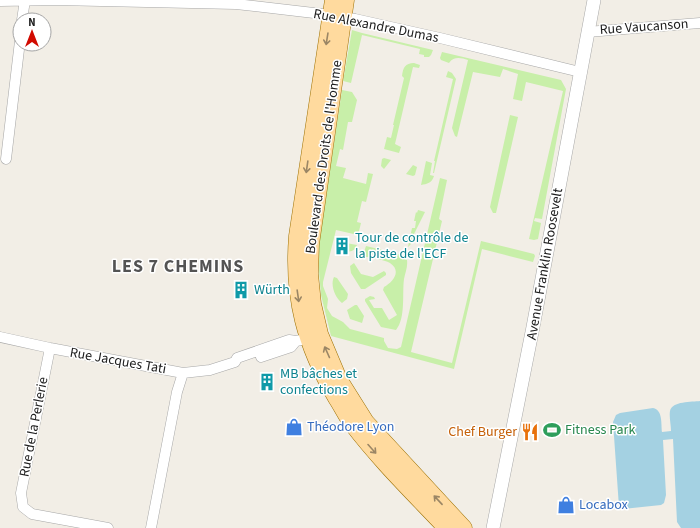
<svg xmlns="http://www.w3.org/2000/svg" width="700" height="528" font-family="'Source Sans 3',sans-serif">
	<style>
		.grass { fill: #c8efa9 }
		.water { fill: #a4d1e2 }
		.lines { fill: none; stroke-linecap: round; stroke-linejoin: round }
		.minor-casing { stroke: #a7a7a7; stroke-width: 11 }
		.tertiary-casing { stroke: #a7a7a7; stroke-width: 14 }
		.primary-casing { stroke: #9d7000; stroke-width: 17 }
		.minor { stroke: #fff; stroke-width: 10 }
		.tertiary { stroke: #fff; stroke-width: 13 }
		.primary { stroke: #ffda9e; stroke-width: 16 }
		.oneway { stroke: #9b8665 }
		.labels { text-anchor: middle; dominant-baseline: central; stroke-width: 3; stroke-linejoin: round; paint-order: stroke }
		.street-label { font-size: 14px; fill: #202020; stroke: #fff }
		.culture-label { font-size: 14px; fill: #0d838f; stroke: #fff; text-anchor: start }
		.shop-label { font-size: 14px; fill: #366cbe; stroke: #fff; text-anchor: start }
		.leisure-label { font-size: 14px; fill: #27864d; stroke: #fff; text-anchor: start }
		.food-label { font-size: 14px; fill: #c56008; stroke: #fff; text-anchor: end }
		.district-label { font-size: 18px; font-weight: bold; letter-spacing: 1px; fill: #535353; stroke: #fff }
	</style>
	<rect width="100%" height="100%" fill="#f2eee6"/>
	<path class="grass" d="M352,30L362,33L433,50L431,55L429,57H424V55L419,54L420,49L362,35L351,83L343,81Z
		M442,52L561,80L566,89L542,219L535,218L534,221L541,223L538,239L534,240L529,239L563,91L526,82L522,101L513,99L518,74L503,69L500,77L473,72L457,137L455,136L452,128L468,60C461,58 454,56 449,63L441,60L440,58Z
		M414,63L420,65L419,68L413,67L395,144L401,147L399,153L384,149L387,137L391,138L394,125H393L404,78L402,76C403,68 405,63 414,63Z
		M448,71L452,73L456,79L434,173H433L435,161H434L453,79L446,77Z
		M342,90L352,92L357,100L352,122H348L343,150L340,149L336,166L346,168L343,178L366,184L368,173L373,174L366,202L362,201L357,222L361,223L358,235L336,230L323,282V286L328,299L327,308L332,316L343,322L350,329L384,338V341L388,348L397,349L401,347L440,178L447,180L439,219L442,221L411,352L452,363L481,241L534,254L535,256L533,262L482,249L454,369L331,336L321,295L319,271V242Z
		M510,115L518,117L496,213H493L490,207Z
		M384,158L391,160L384,169L381,166L382,159Z
		M426,161L432,163L430,175L434,176C432,183 427,184 421,185Z
		M413,165L417,167L415,175L413,176L406,174Z
		M418,210L425,212L413,236L411,244L408,247L412,228H415L416,221H414L416,212L417,213Z
		M346,243L357,245C354,253 348,252 341,251L342,249H345Z
		M366,246L403,255L407,260C408,267 405,273 404,279C402,293 406,318 396,330L381,327L365,301V299L370,296L374,297L375,299L369,300L374,308H382L389,320L397,315L383,290L384,287C393,282 402,271 390,263C387,261 382,260 377,259L378,256L371,254L370,257H365L364,252Z
		M354,263L361,274L373,277L384,271L386,273V275L365,289H361L351,273L350,266Z
		M334,277L337,278L348,294L347,299L342,303C335,298 330,285 334,277Z
		M355,305H357L364,316L362,323L350,319L347,310Z"/>
	<path class="water" d="M700,401V528H681L677,522L673,439L663,440L666,495L664,503L661,505L623,509L619,507L613,422L616,415L620,413L653,408C663,410 661,424 662,432L671,431C671,425 669,417 670,411C672,401 692,402 700,401Z"/>
	<g class="lines">
		<g class="minor-casing">
			<path id="minor" d="M0,1L56,0L236,4L331,15L355,19L440,38L580,72
				M22,20L25,0
				M587,32L700,23
				M6,159L20,41
				M0,337L50,348L183,373L210,370L235,362L237,358L289,340L296,341
				M50,348L21,493L23,507L32,514L108,528
				M261,357L291,347L296,341L301,340
				M151,528L177,392L183,373"/>
		</g>
		<g class="tertiary-casing">
			<path id="tertiary" d="M493,528L533,327L594,0"/>
		</g>
		<g class="primary-casing">
			<path id="primary" d="M333,0L297,236C292,298 305,345 336,398C342,407 346,416 352,424C380,461 414,494 446,528
				M346,0L311,244L310,274L313,304L320,334L339,379L366,422L464,528"/>
		</g>
		<use href="#minor" class="minor"/>
		<use href="#tertiary" class="tertiary"/>
		<use href="#primary" class="primary"/>
	</g>
	<defs><path id="oneway-shaft" d="M-6 0H5M1.5-3L5.5 0L1.5 3" fill="none" stroke-width="1.6" stroke-linecap="round" stroke-linejoin="round"/></defs>
	<g class="oneway">
		<use href="#oneway-shaft" transform="translate(327 39) rotate(99)"/>
		<use href="#oneway-shaft" transform="translate(307 167) rotate(98)"/>
		<use href="#oneway-shaft" transform="translate(298 296) rotate(82)"/>
		<use href="#oneway-shaft" transform="translate(327 352) rotate(-114)"/>
		<use href="#oneway-shaft" transform="translate(372 449) rotate(48)"/>
		<use href="#oneway-shaft" transform="translate(438 500) rotate(-133)"/>
	</g>
	<defs>
		<g id="building-bare" transform="scale(1.38)"><path d="M-4-6H4V6H1V3H-1V6H-4ZM-2.5-4.3h1.7v1.8h-1.7ZM.8-4.3h1.7v1.8H.8ZM-2.5-1h1.7V.8h-1.7ZM.8-1h1.7V.8H.8Z" fill="#0f9aa8" stroke="#fff" stroke-width="2.5" paint-order="stroke"/></g>
		<g id="shop-bare" transform="scale(1.38)"><path d="M-5-2.5h2.3a2.7 3.5 0 0 1 5.4 0H5L5.5 6h-11ZM-1.5-2.5h3a1.5 2.3 0 0 0-3 0Z" fill="#3f7fe0" stroke="#fff" stroke-width="2.5" paint-order="stroke"/></g>
		<g id="stadium-bare" transform="scale(1.38)"><path d="M0-5a6.5 5 0 1 0 0 10a6.5 5 0 1 0 0-10ZM-3.5-1.8h7v3.6h-7Z" fill="#2e9e5b" stroke="#fff" stroke-width="2.5" paint-order="stroke"/></g>
		<g id="restaurant-bare" transform="scale(1.38)"><path d="M-5-6h1v4h1v-4h1v4h1v-4h1v5L-1.5 .5V6h-2V.5L-5-1ZM5-6V6H3V1.5H1.5Q1.5-4 5-6Z" fill="#e8710a" stroke="#fff" stroke-width="2.5" paint-order="stroke"/></g>
	</defs>
	<g fill-rule="evenodd">
		<use href="#building-bare" x="342" y="246"/>
		<use href="#building-bare" x="241" y="290"/>
		<use href="#building-bare" x="267" y="382"/>
		<use href="#shop-bare" x="294" y="427"/>
		<use href="#stadium-bare" x="552" y="430"/>
		<use href="#restaurant-bare" x="530" y="432"/>
		<use href="#shop-bare" x="566" y="505"/>
	</g>
	<g class="labels">
		<g class="street-label">
			<text transform="translate(376 26) rotate(11)">Rue Alexandre Dumas</text>
			<text transform="translate(644 27) rotate(-4)">Rue Vaucanson</text>
			<text transform="translate(324 157) rotate(-82)">Boulevard des Droits de l'Homme</text>
			<text transform="translate(545 264) rotate(-80)">Avenue Franklin Roosevelt</text>
			<text transform="translate(118 361) rotate(10)">Rue Jacques Tati</text>
			<text transform="translate(34 427) rotate(-79)">Rue de la Perlerie</text>
		</g>
		<g class="culture-label">
			<text x="355" y="238">Tour de contrôle de<tspan x="355" dy="16">la piste de l'ECF</tspan></text>
			<text x="254" y="290">Würth</text>
			<text x="280" y="374">MB bâches et<tspan x="280" dy="16">confections</tspan></text>
		</g>
		<g class="shop-label">
			<text x="307" y="427">Théodore Lyon</text>
			<text x="579" y="505">Locabox</text>
		</g>
		<g class="leisure-label">
			<text x="565" y="430">Fitness Park</text>
		</g>
		<g class="food-label">
			<text x="517" y="432">Chef Burger</text>
		</g>
		<g class="district-label">
			<text x="178" y="266">LES 7 CHEMINS</text>
		</g>
	</g>
	<g transform="translate(32 32)"><circle r="19" fill="#ffffff" stroke="#a6a6a6"/>
	<path d="M0-3L7 15L0 10L-7 15Z" fill="#d10a00"/>
	<text y="-6" font-size="11" font-weight="bold" text-anchor="middle" fill="#202020">N</text>
	</g>
</svg>
